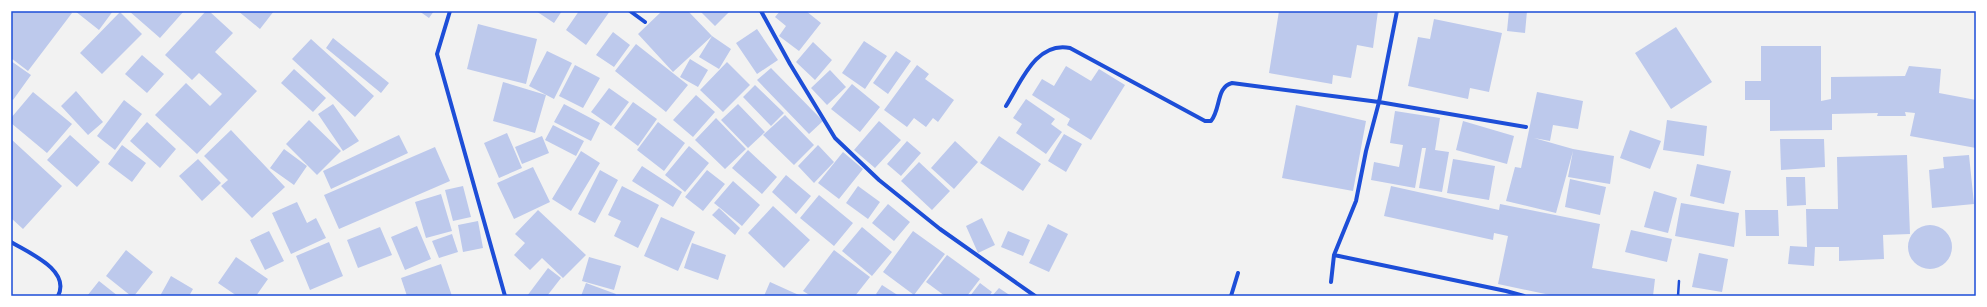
<svg xmlns="http://www.w3.org/2000/svg" width="1987" height="307" font-family="Mulish,sans-serif">
	<style>
		.building { fill: #bdc9ec }
		.lines { fill: none; stroke-linecap: round; stroke-linejoin: round }
		.path { stroke: #1d4ed8; stroke-width: 2.5 }
		.minor { stroke: #1d4ed8; stroke-width: 4 }
		.neatline { fill: none; stroke: #1d4ed8; stroke-width: 1.5 }
	</style>
	<rect width="100%" height="100%" fill="#f2f2f2"/>
	<path class="building" d="M11,11H70L72,13L28,71L11,58Z
		M75,11H113L99,30Z
		M129,11H184L160,38Z
		M206,11H209L233,33L215,52L257,91L197,154L155,115L186,83L210,106L222,94L199,73L192,80L165,55Z
		M238,11H274L260,29Z
		M419,11H434L429,18Z
		M536,11H562L554,23Z
		M579,11H610L586,45L566,30Z
		M662,11H688L712,36L673,72L638,34Z
		M700,11H730L715,26Z
		M780,11H806L821,23L799,51L779,36L786,26L775,17Z
		M1279,11H1378L1373,48L1357,45L1351,78L1333,75L1332,84L1269,73Z
		M1509,11H1527L1525,33L1507,31Z
		M120,12L142,34L102,74L80,53Z
		M1434,19L1502,33L1489,92L1470,88L1468,99L1408,86L1418,37L1430,39Z
		M478,24L537,39L526,84L467,69Z
		M1676,27L1712,82L1671,109L1635,53Z
		M757,29L778,60L757,74L736,43Z
		M613,32L630,45L614,67L596,55Z
		M712,36L731,49L719,69L699,57Z
		M333,38L389,83L381,93L326,48Z
		M311,39L374,96L355,117L292,59Z
		M864,41L887,56L865,89L842,73Z
		M813,42L832,60L815,80L796,62Z
		M636,44L688,85L666,112L615,71Z
		M1761,46H1821V101L1831,99V77L1905,76L1909,66L1941,69L1939,93L1976,100V148L1910,136L1915,113L1905,112L1906,116H1877L1878,113L1832,114V130L1770,131V100H1745V81H1761Z
		M547,51L572,63L554,99L529,86Z
		M896,51L911,61L888,94L873,83Z
		M142,55L164,74L147,93L125,74Z
		M690,59L708,70L698,87L680,77Z
		M11,61L31,75L13,100L11,98Z
		M727,62L750,85L723,112L700,90Z
		M575,65L600,78L583,108L559,96Z
		M917,65L929,74L925,79L954,100L938,122L933,118L926,127L914,118L907,127L884,110Z
		M1066,66L1091,81L1099,69L1125,85L1091,140L1067,125L1070,119L1032,95L1042,79L1054,86Z
		M771,68L823,121L809,134L757,80Z
		M294,69L326,98L313,112L281,83Z
		M830,70L846,87L827,105L811,88Z
		M503,82L546,95L535,133L493,121Z
		M852,84L880,107L860,132L831,109Z
		M755,85L784,113L771,126L743,97Z
		M609,88L629,102L611,126L591,112Z
		M76,91L103,122L88,135L61,106Z
		M33,92L72,124L47,153L11,123V118Z
		M1537,92L1583,101L1578,129L1553,125L1550,141L1534,138L1573,149L1614,156L1610,184L1568,177L1573,151L1556,213L1506,201L1515,167L1521,168Z
		M696,95L715,112L693,137L673,120Z
		M1026,99L1055,119L1051,124L1062,132L1046,154L1016,133L1022,124L1013,118Z
		M124,100L142,114L115,150L97,136Z
		M633,102L657,119L638,146L614,128Z
		M333,104L359,141L343,151L318,114Z
		M564,104L600,123L591,141L554,122Z
		M738,104L765,132L748,148L721,120Z
		M1296,105L1366,121L1353,191L1282,178Z
		M1395,111L1440,118L1435,150L1449,152L1442,192L1419,188L1426,148H1422L1415,188L1371,180L1374,162L1399,167L1403,145L1390,143Z
		M785,115L814,145L794,165L763,135Z
		M716,118L746,149L725,169L695,140Z
		M309,120L341,151L317,175L286,144Z
		M1667,120L1707,126L1704,156L1663,150Z
		M879,121L901,140L875,168L854,150Z
		M1463,121L1514,136L1507,164L1456,150Z
		M147,122L176,149L160,168L130,141Z
		M658,122L685,143L664,171L637,150Z
		M553,125L584,141L576,156L545,140Z
		M231,130L285,187L252,218L221,186L228,180L204,156Z
		M1630,130L1661,141L1650,169L1620,158Z
		M507,133L522,168L499,178L484,143Z
		M1064,134L1082,144L1066,172L1048,161Z
		M70,135L100,162L77,187L47,160Z
		M399,135L408,153L331,189L323,171Z
		M542,136L549,153L522,164L515,147Z
		M999,136L1041,164L1023,191L980,163Z
		M11,139L62,186L23,229L11,218Z
		M1780,139H1824L1825,167L1781,170Z
		M907,141L921,153L901,176L887,164Z
		M955,141L978,162L954,189L931,168Z
		M122,145L146,163L132,182L108,164Z
		M818,145L834,162L814,183L798,166Z
		M689,146L709,163L685,192L665,175Z
		M435,147L450,181L339,229L324,195Z
		M284,149L307,166L294,185L270,168Z
		M748,150L777,177L762,194L732,168Z
		M581,151L600,163L571,211L552,199Z
		M843,152L863,169L839,199L818,183Z
		M1907,155L1910,234L1883,235L1884,259L1839,261V247H1815L1814,266L1788,264L1790,246L1807,247L1806,209H1838L1837,157Z
		M1969,155L1974,204L1932,208L1929,170L1944,168L1943,157Z
		M198,159L221,183L202,201L179,176Z
		M1453,159L1495,166L1489,200L1447,193Z
		M919,162L950,191L932,210L901,181Z
		M1697,164L1731,171L1724,204L1690,196Z
		M642,166L682,192L673,207L632,181Z
		M533,167L550,202L514,219L497,183Z
		M600,170L618,180L595,223L578,214Z
		M707,170L725,184L703,211L685,197Z
		M786,175L811,196L796,214L772,192Z
		M1786,177H1805L1806,205L1787,206Z
		M1570,179L1606,187L1600,215L1565,207Z
		M733,181L760,205L742,226L714,203Z
		M463,186L471,217L453,221L445,190Z
		M622,186L659,205L638,248L614,236L621,221L608,215Z
		M858,186L880,202L868,219L846,203Z
		M1391,186L1499,210L1500,204L1600,224L1592,268L1655,279L1653,296H1555L1498,284L1508,236L1494,233L1493,240L1384,216Z
		M1654,191L1677,198L1668,233L1644,227Z
		M441,194L452,231L426,238L415,202Z
		M819,195L853,223L834,246L800,218Z
		M297,202L307,223L316,218L326,238L291,254L272,213Z
		M1681,203L1739,213L1734,247L1675,236Z
		M888,204L910,222L894,241L872,223Z
		M773,206L810,240L784,268L748,233Z
		M719,208L740,228L735,235L712,215Z
		M538,210L586,255L563,278L542,258L530,270L514,255L525,243L515,234Z
		M1745,210H1778L1779,236H1746Z
		M661,217L695,232L678,271L644,256Z
		M982,218L995,245L978,253L966,226Z
		M478,221L483,248L463,252L458,225Z
		M1048,224L1068,234L1049,272L1029,263Z
		M1908 247a22 22 0 1 1 44 0a22 22 0 1 1-44 0Z
		M417,226L431,259L405,270L391,237Z
		M380,227L392,255L358,268L347,240Z
		M862,227L892,252L872,276L842,251Z
		M1631,230L1672,239L1667,262L1625,252Z
		M269,231L284,261L265,270L250,240Z
		M913,231L945,254L914,295L883,272Z
		M1008,231L1030,240L1023,256L1001,247Z
		M452,234L458,252L439,258L432,241Z
		M329,242L343,276L310,290L296,256Z
		M692,243L726,255L718,280L684,268Z
		M126,250L153,272L134,296H131L106,276Z
		M834,250L870,277L855,296H811L803,291Z
		M1699,253L1728,259L1722,292L1692,287Z
		M947,255L980,279L967,296H945L926,282Z
		M236,257L268,279L256,296H237L218,283Z
		M589,257L621,266L614,290L582,281Z
		M441,264L452,296H407L401,278Z
		M548,268L561,278L547,296H527Z
		M171,276L193,289L189,296H160Z
		M99,281L118,296H87Z
		M770,282L801,296H764Z
		M586,283L616,294L615,296H581Z
		M980,283L992,292L989,296H970Z
		M882,285L899,296H878L876,294Z
		M999,288L1011,296H992Z"/>
	<g class="lines">
		<path class="path" d="M1678,296L1679,281"/>
		<path class="minor" d="M450,11L437,54L505,296
			M630,11L645,22
			M761,11L790,64L835,138L879,180L940,229L1035,296
			M1006,106C1021,82 1036,41 1070,48L1205,121H1211C1221,109 1216,87 1232,83L1379,102L1526,127
			M11,242C29,253 71,270 58,296
			M1334,255L1506,291L1524,296
			M1331,282L1334,255L1356,201L1366,151L1379,102L1397,11
			M1231,296L1238,273"/>
	</g>
	<rect width="1987" height="307" fill="none" stroke="#ffffff" stroke-width="24"/>
	<rect x="12" y="12" width="1963" height="283" class="neatline"/>
</svg>
